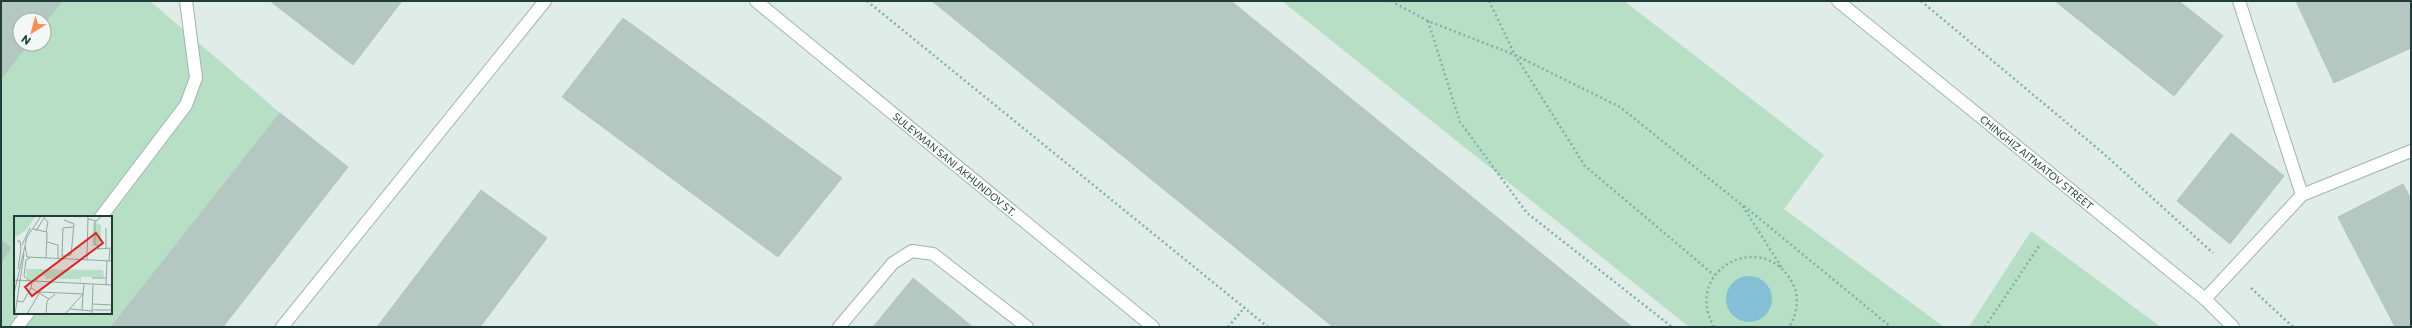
<svg xmlns="http://www.w3.org/2000/svg" width="2412" height="328" font-family="Commissioner,sans-serif">
	<style>
		.green { fill: #b7dfc6; fill-rule: evenodd }
		.water { fill: #84bfd5 }
		.building { fill: #b5c7c1; stroke: #b2c6c0 }
		.lines { fill: none; stroke-linecap: round; stroke-linejoin: round }
		.lane-casing { stroke: #a3b4b0; stroke-width: 14 }
		.street-casing { stroke: #a3b4b0; stroke-width: 14 }
		.secondary-casing { stroke: #9eb8b2; stroke-width: 14 }
		.path { stroke: #7eb2a7; stroke-width: 2.5; stroke-dasharray: 2 3; stroke-linecap: butt }
		.lane { stroke: #fff; stroke-width: 12 }
		.street { stroke: #fff; stroke-width: 12 }
		.secondary { stroke: #fff; stroke-width: 12 }
		.labels { text-anchor: middle; dominant-baseline: central; stroke-width: 4; stroke-linejoin: round; paint-order: stroke }
		.street-label { font-size: 10px; fill: #203d39; stroke: #f1f8f5 }
		.inset-road { fill: none; stroke: #93a6a2; stroke-width: 1 }
		.view { fill: #d62828; fill-opacity: 0.15; stroke: #d62828; stroke-width: 2 }
		.inset-edge { fill: none; stroke: #203d39; stroke-width: 2 }
	</style>
	<rect width="100%" height="100%" fill="#e0ece8"/>
	<path class="green" d="M62,1H150L280,113L111,327H1V79L28,44H44V24ZM15,217H111V313H15Z
		M1282,1H1624L1824,155L1784,209L1944,327H1689Z
		M2031,231L2161,327H1969Z"/>
	<path class="water" d="M1726 299a23 23 0 1 1 46 0a23 23 0 1 1-46 0Z"/>
	<path class="building" d="M1,1H62L44,24V20H20V44H28L1,79Z
		M270,1H402L353,65Z
		M932,1H1231L1632,327H1333Z
		M2055,1H2179L2223,36L2174,96Z
		M2296,1H2411V48L2334,83Z
		M623,18L842,178L778,257L562,97Z
		M280,113L348,167L223,327H111Z
		M2231,133L2284,176L2230,244L2177,201Z
		M2403,184L2411,199V327H2395L2338,217Z
		M481,190L547,238L480,327H377Z
		M1,240L11,248L1,262Z
		M913,278L973,327H873Z"/>
	<g class="lines">
		<g class="lane-casing">
			<path id="lane" d="M2239,1L2302,195
				M101,217L186,105L196,78L186,1
				M2205,299L2302,195L2411,151
				M17,327L28,313
				M839,327L893,263L912,251L933,254L1027,327"/>
		</g>
		<g class="street-casing">
			<path id="street" d="M282,327L545,1"/>
		</g>
		<g class="secondary-casing">
			<g id="secondary">
				<path id="s1" d="M756,1L1153,327"/>
				<path id="s2" d="M1838,1L2205,299L2233,327"/>
			</g>
		</g>
		<path class="path" d="M867,1L1268,327
			M1391,1L1428,21L1515,55L1585,166L1714,275
			M1489,1L1515,55L1620,107L1742,205L1782,268
			M1921,1L2103,153L2213,253
			M1428,21L1460,122L1527,213L1672,327
			M1744,206L1891,327
			M2251,288L2293,327
			M1228,327L1245,307
			M1714,327C1680,267 1770,225 1795,289C1799,301 1796,317 1789,327
			M1985,327L2039,246"/>
		<use href="#lane" class="lane"/>
		<use href="#street" class="street"/>
		<use href="#secondary" class="secondary"/>
	</g>
	<g class="labels">
		<g class="street-label">
			<text stroke="none"><textPath href="#s2" startOffset="256">CHINGHIZ AITMATOV STREET</textPath></text>
			<text stroke="none"><textPath href="#s1" startOffset="257">SULEYMAN SANI AKHUNDOV ST.</textPath></text>
		</g>
	</g>
	<g transform="translate(14 216)">
		<rect width="98" height="98" fill="#e0ece8"/>
		<path d="M0,0H22L11,15L0,22ZM79,6L87,9V30H78ZM12,53L89,54L90,61H67V67L65,63H32V60H24V65H16L13,63Z" fill="#b7dfc6"/>
		<path class="inset-road" d="M29,0L34,6L32,16M74,3L83,5L87,0M81,5V28L86,33M19,13L33,16L32,42M22,15L30,2M3,25H6L7,32L4,53M33,26L44,29V43M8,29L16,12M11,30L13,41L98,45M83,33L98,32M92,33V12M48,40L49,12L59,11M48,43V40L57,39L60,8L50,4M73,44L74,0M95,45L96,33M78,62H93M0,64L98,69M3,65L13,21L27,0M92,69L93,45M17,72L35,83M0,78L3,64M3,85L9,86L17,72L18,67L10,60L12,44L16,42M79,88L98,89M56,93L78,95M79,94H98M1,98L10,38M13,98L26,76L69,78L68,94M32,98L33,85L41,78M51,98L69,78L70,68M78,98L79,69"/>
		<path class="view" d="M82,17L89,27L18,80L11,71Z"/>
		<rect width="98" height="98" class="inset-edge"/>
	</g>
	<rect width="2412" height="328" fill="none" stroke="#203d39" stroke-width="4"/>
	<g transform="translate(32 32) rotate(217)"><circle r="19" fill="#f1f8f5" stroke="#9dadaa"/>
	<path d="M0-3L7 15L0 10L-7 15Z" fill="#fa8d50"/>
	<text y="-6" font-size="11" font-weight="bold" text-anchor="middle" fill="#203d39">N</text>
	</g>
</svg>
